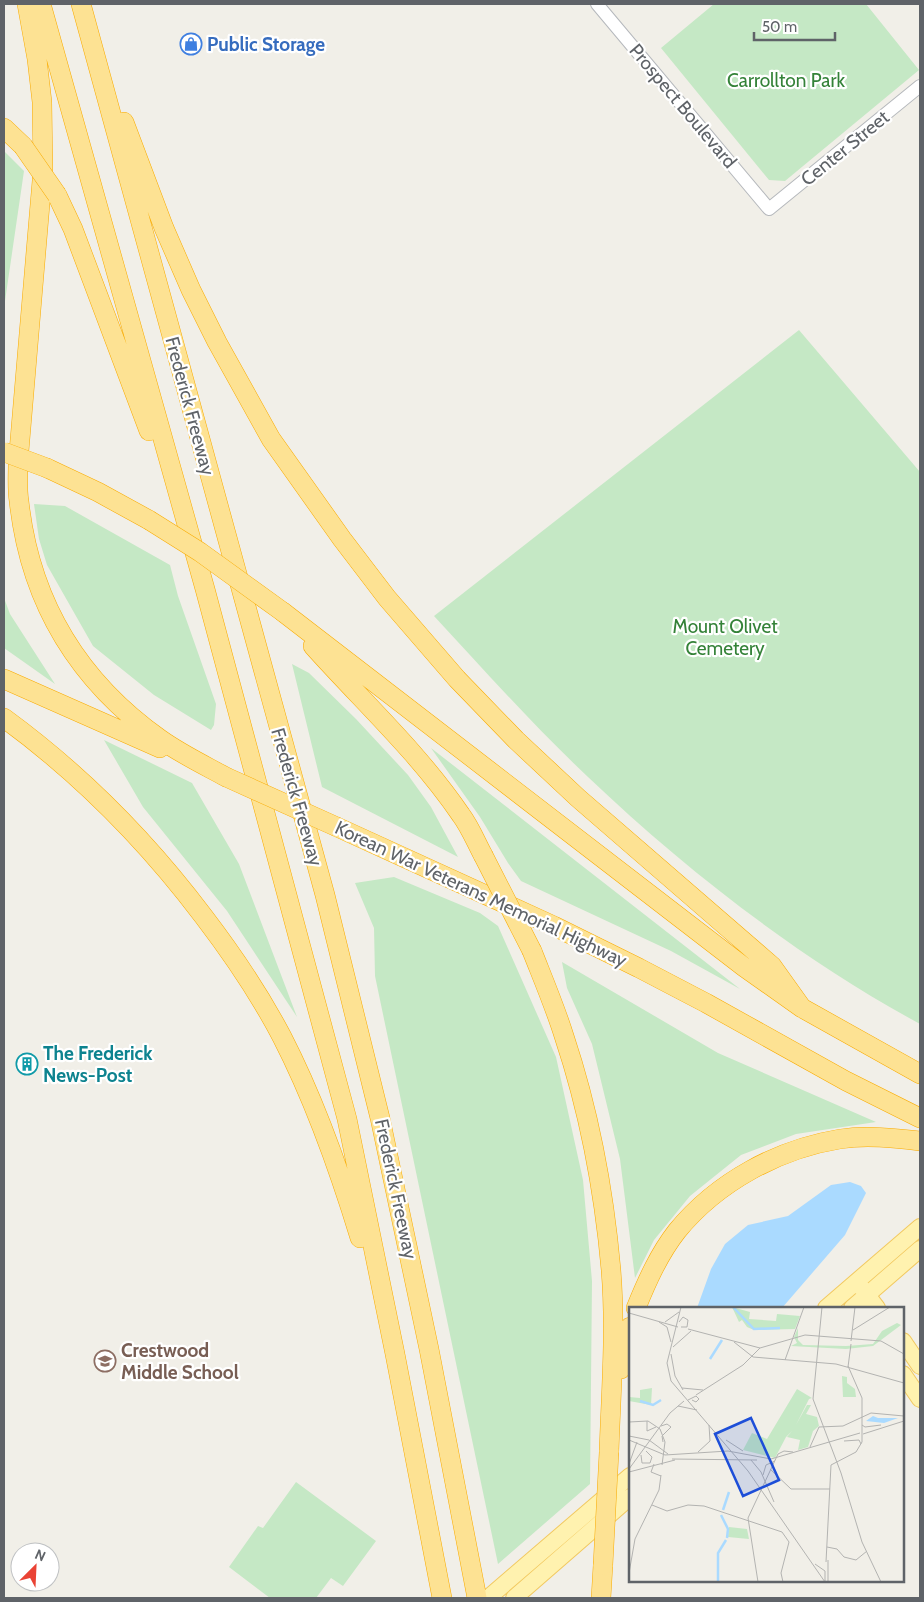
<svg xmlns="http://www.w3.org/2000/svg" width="924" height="1602" font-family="Cabin,sans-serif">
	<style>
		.green { fill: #c5e8c5 }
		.water { fill: #aadaff }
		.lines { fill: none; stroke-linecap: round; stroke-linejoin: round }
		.minor-casing { stroke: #b5b8bc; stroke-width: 14 }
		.major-casing { stroke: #f2c960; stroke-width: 18 }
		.highway-casing { stroke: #f9ab00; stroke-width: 20 }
		.minor { stroke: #fff; stroke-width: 12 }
		.major { stroke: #fff2af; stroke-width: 16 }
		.highway { stroke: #fde293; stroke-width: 19 }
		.highway-bridge-casing { stroke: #f9ab00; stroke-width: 20; stroke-linecap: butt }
		.highway-bridge { stroke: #fde293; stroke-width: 19 }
		.labels { text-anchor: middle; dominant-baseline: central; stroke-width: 4.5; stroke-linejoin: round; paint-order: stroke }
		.shop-label { font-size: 19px; font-weight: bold; fill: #366cbe; stroke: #fff; text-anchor: start }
		.park-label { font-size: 19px; fill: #348238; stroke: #fff }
		.street-label { font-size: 19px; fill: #5f6368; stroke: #fff }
		.culture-label { font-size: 19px; font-weight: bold; fill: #0d838f; stroke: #fff; text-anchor: start }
		.education-label { font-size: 19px; font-weight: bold; fill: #785e54; stroke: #fff; text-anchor: start }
		.inset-river { fill: none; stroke: #aadaff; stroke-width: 2.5 }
		.inset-road { fill: none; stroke: #b3b3b1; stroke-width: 1 }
		.view { fill: #1d4ed8; fill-opacity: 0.15; stroke: #1d4ed8; stroke-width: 2.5 }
		.inset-edge { fill: none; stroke: #5f6368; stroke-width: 2.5 }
	</style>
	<rect width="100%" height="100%" fill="#f1efe8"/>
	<path class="green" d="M714,4H866L919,70L785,181L769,180L661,48Z
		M4,151L24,171L4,308Z
		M799,330L920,472V1024C799,958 688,872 588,777C534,726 484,670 434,616Z
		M34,504L65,506L170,565L178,596L216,704L214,725L211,730L154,695L93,646L47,565L39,539Z
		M4,598L10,614L55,684L4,648Z
		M292,664L309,673L356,719L408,775L431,807L458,857L322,787Z
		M104,740L192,783L239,864L297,1017L227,911L143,807Z
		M431,748L740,989L671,951L521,881L508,863L480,817Z
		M394,877L480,913L498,926L556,1057L583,1180L592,1281L590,1484L498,1564L375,976L374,928L355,883Z
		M562,962L718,1053L876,1122L796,1134L741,1155L690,1196L654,1240L635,1278L620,1159L592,1044L567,988Z
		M296,1482L376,1541L343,1586L331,1578L316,1598H270L229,1567L258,1526L263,1528Z"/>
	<path class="water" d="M850,1182L861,1186L866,1193L845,1235L782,1308H697L711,1269L725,1244L748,1225L788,1216L831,1185Z"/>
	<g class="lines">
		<g class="minor-casing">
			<path id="minor" d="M597,4L769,209L920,86"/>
		</g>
		<g class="major-casing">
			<path id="major" d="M861,1287L877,1308
				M826,1308L920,1227
				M852,1308L920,1249
				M903,1341L920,1366
				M903,1374L920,1399
				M488,1598L630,1476
				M514,1598L630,1497"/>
		</g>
		<g class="highway-casing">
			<path id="highway" d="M27,4L37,59L42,102L43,169L18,463C18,476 17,489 19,501C30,602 77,680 160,739C181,754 204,765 226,777
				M41,4L205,589L347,1119L395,1354L442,1598
				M81,4L325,895L380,1118L429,1349L477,1598
				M124,122L164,228L191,290L217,342L271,439L342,539L387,598L457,679L516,740L578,798L772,966L802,1008
				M4,128L23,146
				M57,195L73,229L149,431
				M47,468L98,492L149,520
				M283,612L744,967L802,1008L920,1074
				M313,646C363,702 418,752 461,815C470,827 476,842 483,855
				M4,679L160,748
				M4,718C82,775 146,840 204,917C233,955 260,995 282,1037C315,1101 339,1169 360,1238
				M337,827L554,926L639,968L706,1003L846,1081L920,1118
				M532,951C543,979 555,1007 564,1036C589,1111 604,1191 611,1270C616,1331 611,1392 609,1452
				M636,1308C647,1281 659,1254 677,1231C717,1182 778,1149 840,1139C866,1135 894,1138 920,1141
				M621,1369L630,1327
				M601,1598L603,1565"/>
		</g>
		<use href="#minor" class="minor"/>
		<use href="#major" class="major"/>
		<use href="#highway" class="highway"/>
		<g class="highway-bridge-casing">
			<path id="highway-bridge" d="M23,146L57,195
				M4,452L47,468
				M149,520L200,552L283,612
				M226,777L337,827
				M483,855L532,951
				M603,1565L609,1452"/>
		</g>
		<use href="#highway-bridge" class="highway-bridge"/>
	</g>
	<defs>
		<g id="shop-ring" transform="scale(1.125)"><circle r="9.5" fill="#fff" stroke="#3f7fe0" stroke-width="1.5"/><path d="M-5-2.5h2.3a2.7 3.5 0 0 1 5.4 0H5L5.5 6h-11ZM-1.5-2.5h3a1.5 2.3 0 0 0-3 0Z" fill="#3f7fe0"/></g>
		<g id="building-ring" transform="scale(1.125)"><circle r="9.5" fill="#fff" stroke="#0f9aa8" stroke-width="1.5"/><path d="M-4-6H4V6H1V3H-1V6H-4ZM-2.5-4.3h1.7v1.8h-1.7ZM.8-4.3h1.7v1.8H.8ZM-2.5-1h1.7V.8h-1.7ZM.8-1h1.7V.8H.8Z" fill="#0f9aa8"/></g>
		<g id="school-ring" transform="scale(1.125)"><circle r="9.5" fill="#fff" stroke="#8d6e63" stroke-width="1.5"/><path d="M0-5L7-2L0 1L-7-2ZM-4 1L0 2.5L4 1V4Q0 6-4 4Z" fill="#8d6e63"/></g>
	</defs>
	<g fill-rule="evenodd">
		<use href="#shop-ring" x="191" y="44"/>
		<use href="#building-ring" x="27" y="1064"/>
		<use href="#school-ring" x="105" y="1361"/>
	</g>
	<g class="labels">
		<g class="shop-label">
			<text x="207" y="44">Public Storage</text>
		</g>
		<g class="park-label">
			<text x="786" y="80">Carrollton Park</text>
			<text x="725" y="626">Mount Olivet<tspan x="725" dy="22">Cemetery</tspan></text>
		</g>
		<g class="street-label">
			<text transform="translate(683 106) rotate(50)">Prospect Boulevard</text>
			<text transform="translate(845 148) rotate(-39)">Center Street</text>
			<text transform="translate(190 406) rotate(75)">Frederick Freeway</text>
			<text transform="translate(297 797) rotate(74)">Frederick Freeway</text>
			<text transform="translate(481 894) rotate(25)">Korean War Veterans Memorial Highway</text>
			<text transform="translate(396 1189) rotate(78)">Frederick Freeway</text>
		</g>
		<g class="culture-label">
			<text x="43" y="1053">The Frederick<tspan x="43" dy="22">News-Post</tspan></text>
		</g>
		<g class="education-label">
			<text x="121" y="1350">Crestwood<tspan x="121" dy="22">Middle School</tspan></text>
		</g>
	</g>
	<g transform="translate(629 1307)">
		<rect width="275" height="275" fill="#f1efe8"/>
		<path d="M103,0L121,5L120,12L147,14L148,7L171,9L166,22L125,23L118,20L113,13L110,15ZM268,16L272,18L244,39L217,42L162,39L168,36L165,30L169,21V33L174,38L217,39L244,37L253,24ZM213,69L218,70V76L226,82L227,90H214ZM23,81L22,98L0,94V90L11,91V83ZM168,82L183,91L180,92L167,118L178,98H182L177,107L188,110L190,119L184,124L179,140L169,143L171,133L158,130L163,124L157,130L146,151L114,143L123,126L138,132ZM100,220L118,222L120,232L99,230Z" fill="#c5e8c5"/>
		<path d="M244,109L249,111H269L255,116L237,114Z" fill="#aadaff"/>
		<path class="inset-river" d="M104,0L125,22L151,21M81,52L93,33M11,94L24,98L32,93M94,203L100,185M92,208L99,222L98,231M89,275V246L97,233"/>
		<path class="inset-road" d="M52,0L38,56L42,74L119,164L196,275M193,0L184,92L212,166L233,235L252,275M0,6L49,20M30,15L38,20L42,35M36,15L50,5M50,15L54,10L59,13L58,20H52M59,22L131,41L176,28L252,34L275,47M224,23L261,0M222,34L226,0M105,35L124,50L207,57L275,76M44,40L62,24M42,47L46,69L54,83M156,53L175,0M219,60L222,37M53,81L74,83M67,88L114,58L131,41M59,93L67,89L70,92L67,95L63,93M49,99L68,103M18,114V124L27,120M0,115L19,114L31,122L36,135L33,158M233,118L236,120L252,118M32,119L38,117L42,120L33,129L34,135M234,127L275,114M0,129L20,133L39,147M0,133L36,148L99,144L142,152L231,126M97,133L114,144M215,134L230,133L232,137M181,140L190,120L214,119L242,106L275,109M69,145L81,134L80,118M12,148L13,156H21L23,150L17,144M43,152L128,153M122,153L132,165L145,195M0,157L8,135M25,157L22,165L32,169M0,162L41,106L55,94M141,162L162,182H201M0,165L46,153M134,168L137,158L146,154M23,198L38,204L59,198L75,199L153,225L160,235L152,266L154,275M198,240L208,242L215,250L227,253L238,244M199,253V275M197,255L202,158L227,145L233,135V91L219,59M186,257L196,264V275M0,266L6,232L30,183L32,168M129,275L119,211L149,147L155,144L164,145"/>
		<path class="view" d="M122,111L150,173L114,189L86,127Z"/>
		<rect width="275" height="275" class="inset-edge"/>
	</g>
	<rect width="924" height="1602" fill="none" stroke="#5f6368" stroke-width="10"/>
	<g transform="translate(35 1567) rotate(24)"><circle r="24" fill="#ffffff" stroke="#bfc1c3"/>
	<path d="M0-4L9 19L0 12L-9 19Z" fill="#ea4335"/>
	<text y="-8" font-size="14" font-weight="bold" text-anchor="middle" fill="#5f6368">N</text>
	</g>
	<path d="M754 32v8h81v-8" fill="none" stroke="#5f6368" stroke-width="2.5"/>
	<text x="762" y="32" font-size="15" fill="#5f6368" stroke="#ffffff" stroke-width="4" paint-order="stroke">50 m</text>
</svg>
